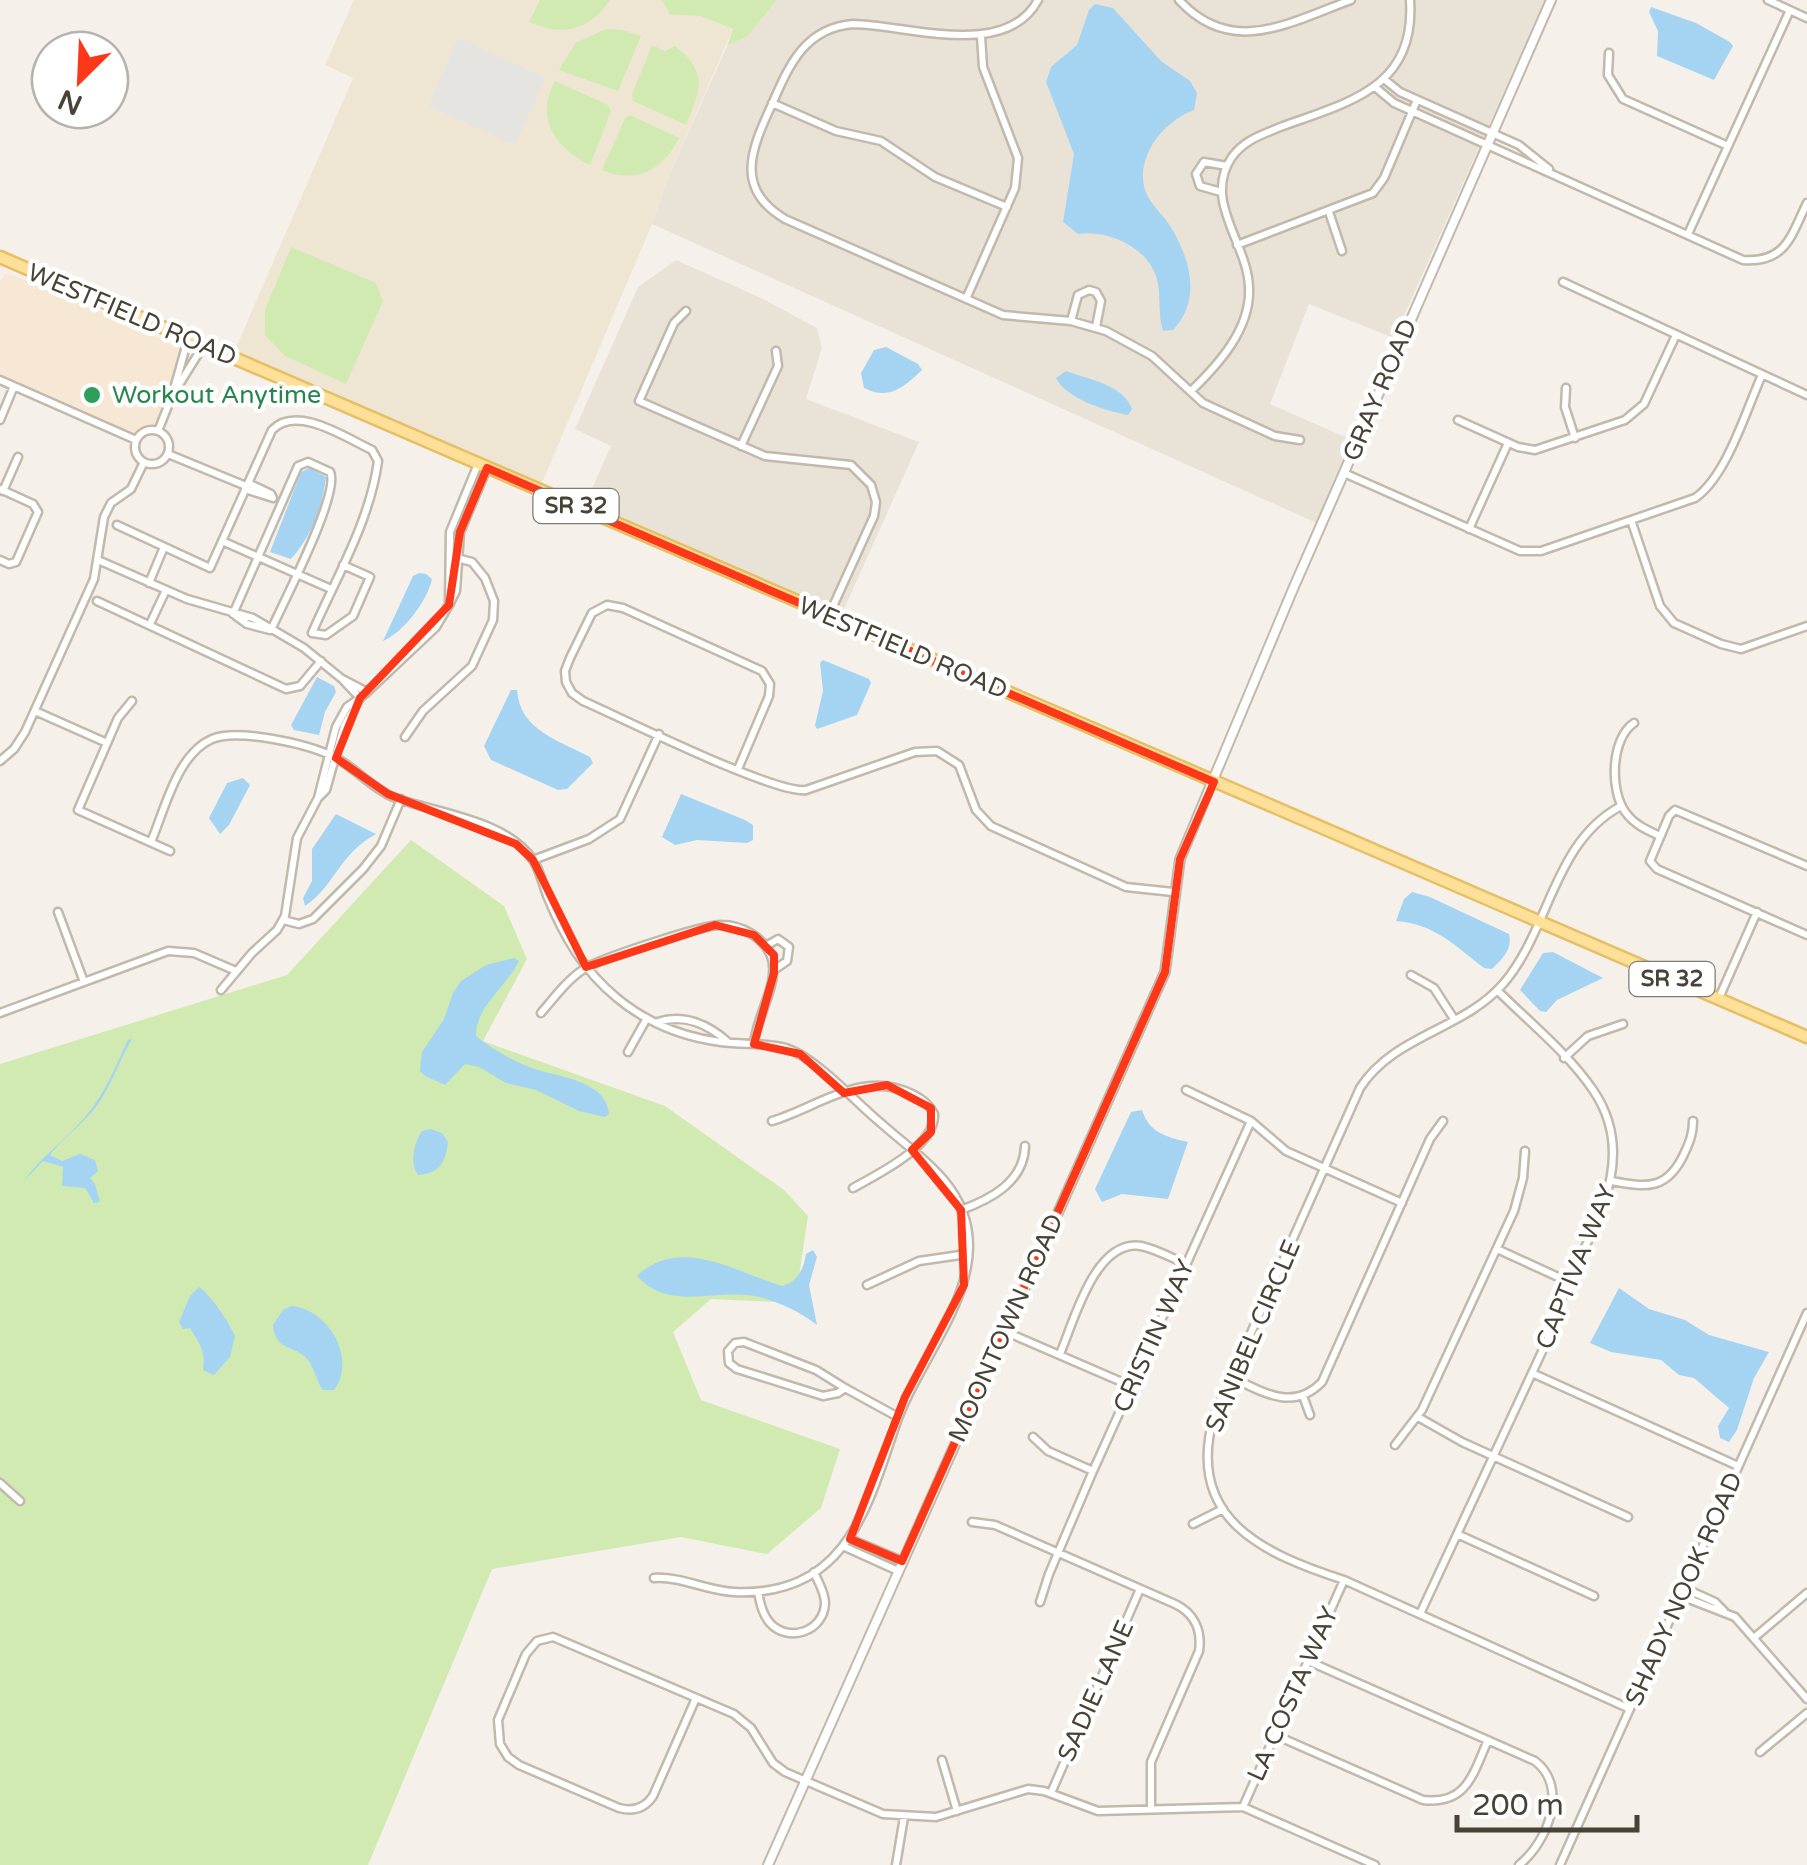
<svg xmlns="http://www.w3.org/2000/svg" width="1807" height="1865" font-family="'Varela Round',sans-serif">
	<style>
		.residential { fill: #e9e3d7 }
		.commercial { fill: #f7e8d5 }
		.education { fill: #eee6d3 }
		.green { fill: #d1eab2 }
		.parking { fill: #e6e4e1 }
		.water { fill: #a5d4f2 }
		.lines { fill: none; stroke-linecap: round; stroke-linejoin: round }
		.minor-casing { stroke: #c1b9ac; stroke-width: 11 }
		.tertiary-casing { stroke: #c1b9ac; stroke-width: 12 }
		.primary-casing { stroke: #e6be66; stroke-width: 15 }
		.minor { stroke: #fff; stroke-width: 6 }
		.tertiary { stroke: #fff; stroke-width: 8 }
		.primary { stroke: #ffe098; stroke-width: 10 }
		.marked { fill: none; stroke: #fd3818; stroke-width: 8; stroke-linejoin: round }
		.leisure-dot { fill: #2e9e5b; stroke: #fff; stroke-width: 4 }
		.labels { text-anchor: middle; dominant-baseline: central; stroke-width: 9; stroke-linejoin: round; paint-order: stroke }
		.shield { fill: #fff; stroke: #807b73; stroke-width: 2.5 }
		.shield-label { font-size: 22px; font-weight: bold; fill: #494237 }
		.street-label { font-size: 25px; fill: #494237; stroke: #fff }
		.leisure-label { font-size: 25px; fill: #27864d; stroke: #fff; text-anchor: start }
	</style>
	<rect width="100%" height="100%" fill="#f5f1ea"/>
	<path class="residential" d="M777,0H1545L1394,338L1309,304L1270,404L1352,440L1321,525L652,224L667,180L727,46L748,36Z
		M676,260L761,298L817,328L822,348L806,399L919,442L841,616L586,502L611,446L575,429L638,287Z"/>
	<path class="commercial" d="M6,273L59,292L180,348L172,390L155,425L130,434L0,376V281Z"/>
	<path class="education" d="M354,0H662L670,15L700,16L733,29L667,180L652,224L542,483L434,440L235,350L353,78L325,65Z"/>
	<path class="green" d="M540,0H610C590,30 563,37 529,22Z
		M662,0H777L748,36L727,46L733,29L700,16L670,15Z
		M606,29L622,30L641,36L618,91L559,70L575,43Z
		M652,45L665,51L675,46C710,74 700,89 686,125L633,101L632,94Z
		M555,81L608,105L611,111L590,165C556,148 534,118 555,81Z
		M630,115L679,138C663,170 636,185 602,170L625,118Z
		M291,247L376,283L383,301L346,384L285,356L265,335V310Z
		M411,840L504,906L527,959L483,1041L665,1106L784,1190L808,1216L795,1303L711,1299L673,1332L701,1400L840,1449L821,1508L767,1554L681,1537L492,1569L368,1865H0V1064L287,975Z"/>
	<path class="parking" d="M458,38L546,78L515,145L428,106Z"/>
	<path class="water" d="M1095,4L1113,8L1161,61L1190,81L1197,93L1194,110C1164,121 1135,156 1145,190C1150,205 1165,216 1172,229C1191,261 1201,301 1173,330L1163,331C1157,313 1162,293 1156,276C1146,246 1106,229 1078,234L1063,222L1074,154L1046,82L1051,67L1077,45L1089,10Z
		M1651,7L1696,23L1730,42L1733,46L1714,80L1657,56L1658,31L1649,12Z
		M886,347L918,364L922,370C904,387 889,401 864,388L861,373L874,350Z
		M1066,371C1088,379 1124,385 1132,409L1128,415C1107,411 1066,399 1056,378Z
		M309,468L326,477C323,506 311,537 291,559L270,552L301,472Z
		M419,573L426,574L432,579C428,600 403,633 383,641L413,576Z
		M823,660L869,679L871,683L857,715L817,729L815,725L823,691L820,663Z
		M317,677L334,686L336,692L325,712L319,735L294,730L291,725Z
		M511,690H517C520,731 559,740 590,757L593,763L567,789L558,790L491,760L484,746Z
		M243,778L250,785L229,825L220,834L209,818L227,783Z
		M681,794L745,820L753,825V840L747,843L697,840L675,845L662,837Z
		M336,814L376,834C339,854 334,887 305,906L303,898L312,881V849Z
		M1412,892L1430,897L1509,934C1513,949 1502,959 1492,969L1484,968C1454,945 1435,924 1396,921L1404,899Z
		M1553,952L1603,978L1557,1000L1546,1012L1540,1011L1520,990L1543,953Z
		M514,958L519,961C508,985 475,1007 476,1036C490,1048 514,1061 532,1068C557,1077 607,1080 609,1114L605,1117L579,1111L536,1090L506,1083L479,1067L465,1064L445,1085L425,1076L420,1071L422,1052L444,1019L453,993L461,981L486,965Z
		M132,1039C121,1057 114,1078 103,1096C91,1119 65,1135 50,1155L62,1161L80,1154L95,1160L98,1171L90,1178L95,1184L100,1202L94,1203L85,1188L62,1186L63,1167L43,1161L24,1181C40,1157 66,1140 85,1117C105,1094 115,1067 128,1040Z
		M1142,1110C1149,1133 1167,1137 1188,1142L1168,1199L1122,1194L1102,1202L1095,1189L1131,1112Z
		M431,1129L442,1133L448,1142C446,1162 439,1174 418,1175C409,1163 414,1143 422,1131Z
		M813,1250L817,1257L809,1285L817,1325C800,1312 780,1302 759,1297C719,1287 670,1313 637,1276C680,1235 736,1272 782,1286C797,1283 804,1268 806,1254Z
		M199,1287C210,1294 229,1322 235,1336L230,1357L214,1375L203,1370C206,1350 199,1343 190,1328L183,1329L179,1322L190,1296Z
		M1619,1288L1649,1309L1685,1320L1709,1335L1769,1352L1754,1378L1737,1430L1729,1442L1720,1438L1718,1426L1729,1408L1694,1378L1679,1375L1661,1360L1611,1352L1590,1343Z
		M291,1306C329,1309 357,1359 334,1390H323C316,1381 315,1368 307,1359C296,1345 275,1352 273,1325L283,1310Z"/>
	<g class="lines">
		<g class="minor-casing">
			<path id="minor" d="M1038,0C1006,60 908,25 853,24C806,28 790,63 773,102C753,146 732,188 785,219L1003,315L1071,321L1106,331L1152,356L1203,403L1275,436L1300,440
				M1179,0C1232,58 1290,22 1351,0
				M1768,0L1807,18
				M1609,53L1608,75L1623,99L1728,146
				M1384,79L1400,92L1519,145L1549,169
				M1375,87L1394,103L1743,260C1786,263 1791,236 1807,203
				M772,103L836,131L881,141L935,177L1007,207
				M1221,192L1200,186L1196,174L1204,162L1227,166
				M1329,212L1342,251
				M1688,234L1790,10
				M1237,245L1373,193L1384,178L1417,100
				M1563,282L1807,395
				M966,299L1015,188L1018,158L983,67L981,36
				M686,311L674,323L639,401L765,456L851,465L871,485L876,502L874,516L829,615
				M1071,321L1078,295L1089,290L1096,292L1101,301L1096,327
				M188,339L172,396L203,346
				M0,380L136,440
				M1566,388L1565,407L1575,438
				M1191,391C1218,365 1251,329 1249,288C1248,243 1202,201 1232,157C1245,139 1264,134 1283,126C1350,102 1416,87 1410,0
				M0,420L14,386
				M1458,420L1518,447L1535,450L1625,420L1644,404L1676,335
				M135 447a17 17 0 1 1 34 0a17 17 0 1 1-34 0Z
				M158,431L172,396
				M741,446L778,366L776,351
				M168,454L246,486
				M478,464L450,532L449,605L456,591L460,532L487,468
				M1344,473L1520,551H1541L1695,498C1727,476 1746,410 1762,375
				M0,489L33,504L38,512L16,562L9,564L0,560
				M245,489L273,498L271,494L248,483
				M3,491L18,457
				M1631,520L1660,606L1674,623L1721,644L1741,649L1807,626
				M117,525L210,568L272,430C297,404 346,438 372,450L378,461C370,521 336,578 312,633L326,635L353,616L370,577L343,565
				M1469,529L1508,443
				M222,541L331,589
				M98,560L187,599L253,618L304,648L342,679
				M149,583L164,547
				M97,601L286,689L300,686L321,661
				M233,614L298,466L308,462L330,472C341,492 283,603 271,630
				M236,616L247,624L270,630
				M150,624L166,590
				M367,692L342,679L360,698L367,692L436,627L449,605
				M132,701L118,718L78,810L170,851
				M35,711L107,743
				M1634,723C1611,738 1609,791 1626,813C1635,825 1647,830 1660,836
				M405,737L423,711L472,666L493,620L494,601L485,578L472,562L457,558
				M0,761L14,749L25,732L94,579L104,517L111,503L131,489L144,462
				M738,769L769,696L770,684L762,671L623,608L607,605L592,613L570,658L565,671L566,682L572,693L583,701C622,718 774,794 806,790L915,752L937,751L959,765L976,810L991,826L1126,887L1173,892
				M1621,806C1553,842 1550,930 1503,984C1463,1030 1394,1035 1360,1088L1214,1416C1184,1519 1264,1554 1344,1580L1630,1709
				M151,842C165,809 177,754 212,739C238,728 307,744 332,756C354,766 370,787 393,797C434,813 506,819 533,860C540,870 543,886 548,898C564,937 584,971 617,998C646,1022 683,1037 721,1042C743,1045 765,1042 786,1048C817,1058 855,1102 882,1124C902,1142 925,1158 943,1179C1014,1262 920,1349 895,1427C867,1511 844,1597 734,1592C707,1591 681,1576 654,1578
				M533,860L589,839L620,819L659,734
				M1807,866L1675,810L1669,816L1650,861L1657,869L1807,935
				M58,912L84,982
				M283,920L299,924L313,919L363,869L381,846L401,799
				M766,946L778,939L789,947L787,961L774,970
				M1411,975L1434,988L1454,1019
				M221,990L252,953L277,930L285,916L297,838L318,798L326,790L344,726L360,698L347,707L336,727L318,798
				M1719,998L1757,912
				M0,1013L168,951L194,953L236,971
				M541,1013C554,998 567,980 584,969C599,959 704,924 722,925C742,925 764,938 771,956C781,981 756,1016 754,1044
				M658,1022C684,1013 709,1025 728,1042
				M628,1052L647,1018
				M1564,1058L1588,1036L1623,1024
				M1186,1090L1251,1121L1286,1151L1402,1203
				M772,1121C819,1107 862,1069 912,1094C922,1099 929,1104 934,1114C936,1146 878,1174 853,1188
				M1612,1181C1648,1188 1668,1190 1685,1152C1690,1141 1693,1133 1693,1121
				M961,1210C991,1199 1024,1182 1025,1146
				M1497,1249L1569,1282
				M867,1285L919,1261L967,1254
				M1004,1331L1131,1386
				M744,1342L816,1370L845,1388L838,1393L823,1396L737,1369L729,1363L728,1351L735,1343Z
				M1060,1354C1074,1321 1095,1239 1141,1246C1156,1249 1172,1258 1186,1264
				M1532,1373L1738,1466
				M1231,1377C1263,1392 1293,1412 1322,1382L1430,1139L1443,1121
				M845,1388L898,1417
				M1303,1396L1310,1415
				M1418,1417L1462,1442L1628,1517
				M1033,1437L1048,1451L1093,1471
				M1395,1445L1422,1410L1514,1211L1523,1178L1525,1151
				M0,1483L20,1501
				M972,1522L995,1525L1175,1604C1194,1613 1202,1630 1199,1651L1151,1762V1809
				M1193,1524L1223,1509
				M1457,1534L1594,1596
				M850,1539L902,1561
				M845,1547L898,1571
				M1684,1588L1715,1602L1724,1611
				M758,1592C760,1602 762,1614 770,1623C788,1643 824,1632 825,1603C825,1592 818,1582 814,1572
				M1681,1596L1735,1617L1807,1699
				M1040,1602L1049,1574L1093,1471L1251,1121
				M1420,1614L1546,1343C1554,1321 1560,1300 1570,1278C1599,1218 1637,1154 1593,1090C1568,1053 1529,1022 1497,990
				M1755,1637L1807,1593
				M1308,1661L1535,1761C1569,1787 1548,1842 1519,1865
				M696,1698L653,1796C645,1808 634,1812 619,1808L519,1765L508,1757L500,1744L498,1720L526,1654L537,1641L553,1637L734,1714L751,1728L773,1763L785,1772L883,1814L936,1817L1028,1789L1044,1791L1098,1811L1243,1807L1375,1865
				M1275,1735L1423,1800C1467,1805 1473,1774 1488,1740
				M1760,1752L1807,1713
				M942,1760L957,1811
				M1051,1793L1140,1589
				M1243,1807L1344,1580
				M896,1865L904,1817
				M1560,1865L1807,1313"/>
		</g>
		<g class="tertiary-casing">
			<path id="tertiary" d="M768,1865L1165,972L1180,859L1293,589L1551,0"/>
		</g>
		<g class="primary-casing">
			<path id="primary" d="M0,257L1807,1037"/>
		</g>
		<use href="#minor" class="minor"/>
		<use href="#tertiary" class="tertiary"/>
		<use href="#primary" class="primary"/>
	</g>
	<path class="marked" d="M487,468L1214,782L1180,859L1165,972L902,1561L850,1539L905,1397L964,1285L961,1210L912,1150L931,1132V1108L887,1085L844,1093L800,1054L754,1044L774,973V955L754,935L715,925L586,967L533,860L516,844L388,794L336,758L360,698L449,605L460,532Z"/>
	<circle class="leisure-dot" cx="92" cy="395" r="10"/>
	<g class="labels">
		<g class="shield">
			<rect x="533.5" y="489" width="85" height="34" rx="8"/>
			<rect x="1629.5" y="962" width="85" height="34" rx="8"/>
		</g>
		<g class="shield-label">
			<text x="576" y="506">SR 32</text>
			<text x="1672" y="979">SR 32</text>
		</g>
		<g class="street-label">
			<text transform="translate(132 315) rotate(23)">WESTFIELD ROAD</text>
			<text transform="translate(1380 390) rotate(-67)">GRAY ROAD</text>
			<text transform="translate(903 648) rotate(23)">WESTFIELD ROAD</text>
			<text transform="translate(1576 1267) rotate(-68)">CAPTIVA WAY</text>
			<text transform="translate(1006 1328) rotate(-66)">MOONTOWN ROAD</text>
			<text transform="translate(1154 1336) rotate(-66)">CRISTIN WAY</text>
			<text transform="translate(1253 1336) rotate(-67)">SANIBEL CIRCLE</text>
			<text transform="translate(1684 1589) rotate(-66)">SHADY NOOK ROAD</text>
			<text transform="translate(1096 1691) rotate(-66)">SADIE LANE</text>
			<text transform="translate(1293 1694) rotate(-66)">LA COSTA WAY</text>
		</g>
		<g class="leisure-label">
			<text x="112" y="395">Workout Anytime</text>
		</g>
	</g>
	<g transform="translate(80 80) rotate(204)"><circle r="48" fill="#ffffff" stroke="#b6b3af" stroke-width="2.5"/>
	<path d="M0-8L18 38L0 25L-18 38Z" fill="#fd3818"/>
	<text y="-15" font-size="28" font-weight="bold" text-anchor="middle" fill="#494237">N</text>
	</g>
	<path d="M1457 1815v15h180v-15" fill="none" stroke="#494237" stroke-width="5"/>
	<text x="1472" y="1815" font-size="30" fill="#494237" stroke="#ffffff" stroke-width="8" paint-order="stroke">200 m</text>
</svg>
